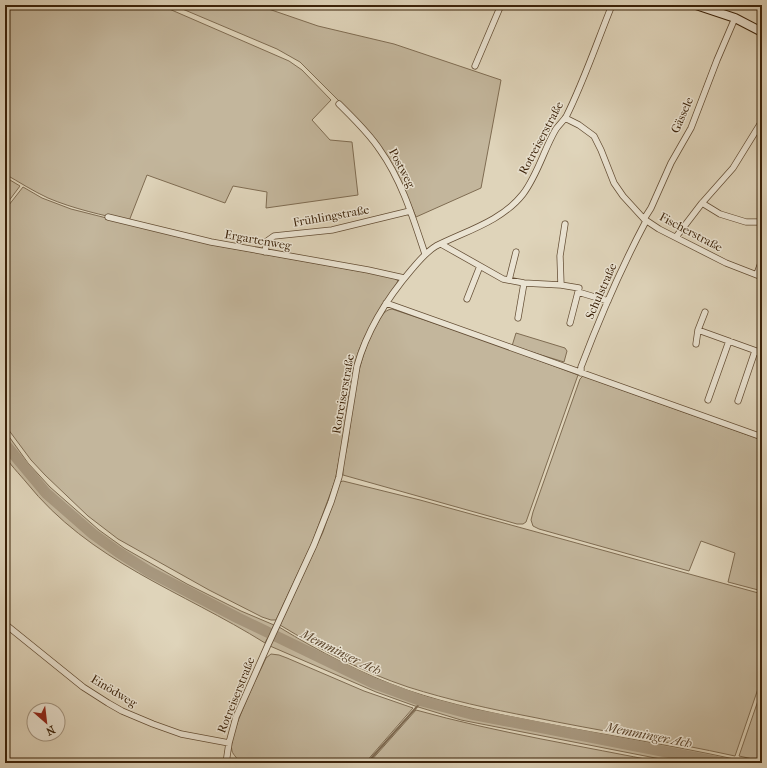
<svg xmlns="http://www.w3.org/2000/svg" width="767" height="768" font-family="'IM FELL French Canon',serif">
	<style>
		.green { fill: #c3b69c; stroke: #7f6c52 }
		.lines { fill: none; stroke-linecap: round; stroke-linejoin: round }
		.stream { stroke: #7c684f; stroke-width: 2 }
		.river { stroke: #a7977e; stroke-width: 11 }
		.street-casing { stroke: #644e35; stroke-width: 7 }
		.secondary-casing { stroke: #3b2209; stroke-width: 10 }
		.street { stroke: #eae3d2; stroke-width: 5.5 }
		.secondary { stroke: #eae3d2; stroke-width: 8 }
		.labels { text-anchor: middle; dominant-baseline: central; stroke-width: 3; stroke-linejoin: round; paint-order: stroke }
		.street-label { font-size: 12px; fill: #3b2209; stroke: #eae3d2 }
		.water-label { font-size: 13px; font-style: italic; fill: #5b452c; stroke: #eae3d2 }
	</style>
	<rect width="100%" height="100%" fill="#dfd4ba"/>
	<filter id="stains"><feTurbulence type="fractalNoise" baseFrequency=".005" numOctaves="4"/><feColorMatrix values="0 0 0 0 .2 0 0 0 0 .09 0 0 0 0 .02 0 0 0 .5 -.17"/></filter>
	<radialGradient id="worn" r=".72"><stop offset=".6" stop-color="#630" stop-opacity="0"/><stop offset="1" stop-color="#630" stop-opacity=".3"/></radialGradient>
	<path class="green" d="M5,5H160L289,61L302,70L331,100L312,120L330,140L352,142L358,195L266,208L267,192L233,186L225,203L147,175L129,221C102,215 74,209 48,198C33,191 19,182 5,174Z
		M173,5H257L318,26L394,44L501,80L481,188L416,217L401,182L348,110L300,62L277,49Z
		M5,177L20,186L5,206Z
		M23,187L42,198L71,209L213,245L393,277L398,281L365,336L359,350L351,377L343,439L335,481L312,543L276,620H271L262,617L209,590L118,539L88,516L45,475L31,460L5,425V210Z
		M392,309L487,341L578,375L526,522L523,524H517L343,475C342,465 346,453 348,442C353,402 356,362 376,326C380,319 383,310 392,309Z
		M516,333L565,348L567,351L564,362L512,346Z
		M583,376L762,440V591L728,582L735,553L701,541L689,571L539,529L533,526L531,520L533,512L580,379Z
		M5,431L28,463L50,487L99,530L124,548L187,584L241,611L274,625L265,643C182,591 90,562 26,482C21,476 7,461 5,456C3,451 5,437 5,431Z
		M343,481L420,500L762,594V677L735,756C667,741 600,731 532,717C490,709 449,700 408,687C363,672 321,650 280,625L323,532L340,482Z
		M279,627C320,652 362,674 407,690C451,705 497,714 543,723C606,735 670,745 734,759L732,763H681L461,720L415,706L376,692L270,646Z
		M271,654L279,655L287,658L364,691L413,708L365,763H241C239,760 233,755 232,751C227,736 259,674 266,658Z
		M762,689V761L739,756Z
		M416,710C498,733 582,746 665,763H369Z"/>
	<g class="lines">
		<path class="stream" d="M367,763L422,701"/>
		<path class="river" d="M5,444L46,493L93,534L118,552L148,571L238,618L373,683L422,701L471,714L723,763"/>
		<g class="street-casing">
			<path id="street" d="M475,66L501,5
				M339,104C353,118 369,133 380,150C402,181 413,218 425,254
				M565,118L579,125L594,136L601,150L614,183L623,196L644,219L659,229L726,263L762,277
				M702,203L720,214L746,222H762
				M108,217L211,242L368,270L404,278
				M644,219L651,208L671,163L691,128L717,60L735,18
				M676,237L702,203L733,168L762,121
				M441,244L503,279L524,283L561,285L579,288L578,292L608,301
				M265,252L267,241L274,236L332,230L410,211
				M757,274L762,260
				M509,280L516,252
				M561,285L560,256L565,224
				M467,299L480,266
				M386,303L762,437
				M518,318L524,283
				M570,323L578,292
				M698,330L762,353
				M696,344L698,330L705,312
				M581,373V367C600,317 621,268 646,221
				M708,400L729,341
				M738,401L755,351
				M5,624L83,687L108,703L122,711L153,724L181,734L229,743
				M226,763L229,743L236,717L267,647L314,545L331,502L339,477L357,366C367,330 388,297 412,269C419,261 426,252 436,246C466,231 502,221 523,194C538,174 544,149 556,129C559,125 563,121 566,117C584,81 597,42 612,5"/>
		</g>
		<g class="secondary-casing">
			<path id="secondary" d="M696,5L735,18L762,32"/>
		</g>
		<use href="#street" class="street"/>
		<use href="#secondary" class="secondary"/>
	</g>
	<g class="labels">
		<g class="street-label">
			<text transform="translate(682 115) rotate(-66)">Gässele</text>
			<text transform="translate(541 138) rotate(-62)">Rotreiserstraße</text>
			<text transform="translate(402 168) rotate(62)">Postweg</text>
			<text transform="translate(331 216) rotate(-10)">Frühlingstraße</text>
			<text transform="translate(691 232) rotate(28)">Fischerstraße</text>
			<text transform="translate(258 240) rotate(10)">Ergartenweg</text>
			<text transform="translate(601 291) rotate(-66)">Schulstraße</text>
			<text transform="translate(343 394) rotate(-80)">Rotreiserstraße</text>
			<text transform="translate(114 691) rotate(31)">Einödweg</text>
			<text transform="translate(236 695) rotate(-68)">Rotreiserstraße</text>
		</g>
		<g class="water-label">
			<text transform="translate(341 652) rotate(26)">Memminger Ach</text>
			<text transform="translate(649 735) rotate(11)">Memminger Ach</text>
		</g>
	</g>
	<rect width="767" height="768" fill="none" stroke="#dfd4ba" stroke-width="20"/>
	<rect x="6" y="6" width="755" height="756" fill="none" stroke="#3b2209" stroke-width="2"/>
	<rect x="10" y="10" width="747" height="748" fill="none" stroke="#3b2209"/>
	<g transform="translate(46 722) rotate(152)"><circle r="19" fill="#eae3d2" stroke="#a49682"/>
	<path d="M0-3L7 15L0 10L-7 15Z" fill="#8f2418"/>
	<text y="-6" font-size="11" font-weight="bold" text-anchor="middle" fill="#3b2209">N</text>
	</g>
	<rect width="100%" height="100%" filter="url(#stains)"/>
	<rect width="100%" height="100%" fill="url(#worn)"/>
</svg>
